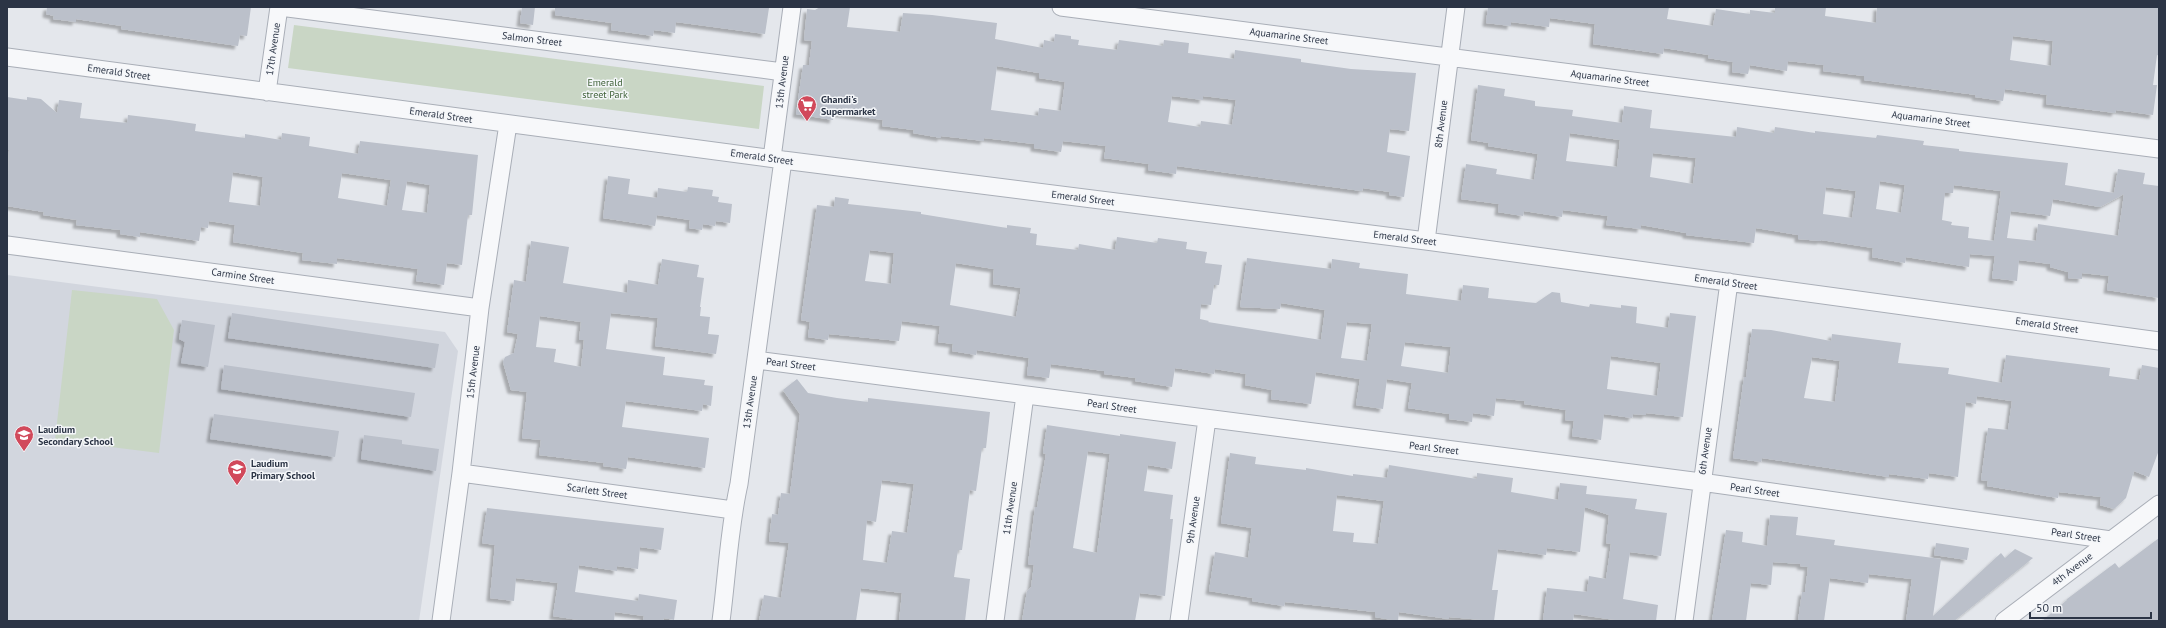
<svg xmlns="http://www.w3.org/2000/svg" width="2166" height="628" font-family="'PT Sans',sans-serif">
	<style>
		.built { fill: #d2d6de }
		.green { fill: #c9d6c5 }
		.building { fill: #bbc0ca; fill-rule: evenodd; filter: url(#shadow) }
		.lines { fill: none; stroke-linecap: round; stroke-linejoin: round }
		.minor-casing { stroke: #a9aeb7; stroke-width: 19 }
		.minor { stroke: #f7f8fa; stroke-width: 17 }
		.labels { text-anchor: middle; dominant-baseline: central; stroke-width: 3; stroke-linejoin: round; paint-order: stroke }
		.street-label { font-size: 10px; fill: #2b3445; stroke: #f4f6f9 }
		.park-label { font-size: 10px; fill: #3f6138; stroke: #f4f6f9 }
		.poi-label { font-size: 10px; font-weight: bold; fill: #2b3445; stroke: #f4f6f9; text-anchor: start }
	</style>
	<defs>
		<filter id="shadow"><feDropShadow dx="-3.5" dy="3.5" stdDeviation="1" flood-color="#0004"/></filter>
	</defs>
	<rect width="100%" height="100%" fill="#e4e7ec"/>
	<path class="built" d="M7,275L445,332L458,351L419,621H7Z"/>
	<path class="green" d="M294,25L764,86L759,129L288,68Z
		M72,290L157,299L174,330L159,453L55,440Z"/>
	<path class="building" d="M47,7H251L247,36L240,35L238,46L121,29L122,26L76,19V22L53,19L54,16L46,14Z
		M522,7H535L533,25L520,23Z
		M555,7H762L769,8L765,34L676,22L675,33L654,30L653,36L611,30L612,23L555,15Z
		M820,7H850L847,27L900,32L903,13L932,15L997,23L995,39L1043,48L1044,40L1054,42L1055,34L1071,36V39L1079,40L1078,45L1117,50L1119,40L1163,46L1164,40L1189,43L1188,53L1234,59L1235,50L1301,59V62L1351,69L1416,73L1409,131L1390,129L1387,152L1410,156L1404,197L1389,195L1390,192L1363,188L1362,191L1177,166L1176,174L1148,170L1149,164L1104,158L1106,146L1063,141L1061,152L1034,148V144L984,138V141L941,136V138L913,133L914,130L882,126L883,120L834,113L833,120L796,114L803,65H809L812,41L804,40L807,9L815,10ZM997,66L1039,73V78L1065,82L1061,111L1039,108L1038,116L991,110ZM1172,96L1203,100V96L1236,100L1232,125L1201,121L1200,127L1168,122Z
		M1488,7H1669L1667,19L1713,26L1716,9L1750,14V10L1775,13V7H1826L1825,16L1876,23L1877,7H2159V56L2157,55L2153,85H2157L2153,115L2116,110L2115,113L2046,104L2047,95L2005,89L2003,101L1975,97L1976,95L1864,80V76L1823,71L1824,65L1788,61L1787,71L1750,65L1748,74L1732,72L1733,62L1708,58L1709,55L1664,48L1663,54L1593,44L1595,24L1550,18L1549,27L1511,22V26L1486,23ZM2013,36L2053,41L2051,66L2010,60Z
		M1478,85L1505,89L1504,96L1535,101V106L1573,110L1572,116L1622,123L1624,106L1652,110L1650,128L1736,137L1737,127L1774,133L1775,127L1815,133V131L1876,138L1877,135L1924,141L1923,145L1959,149V151L2068,163L2065,185L2114,193L2118,169L2145,173L2143,184L2159,186V298L2107,290L2109,276L2082,273V279L2068,278V272L2050,267V264L2019,260L2017,281L1992,278L1995,256L1970,254L1969,267L1906,257L1905,263L1872,257L1873,248L1821,240L1820,241L1798,239V235L1756,228L1754,243L1686,235V233L1641,225V229L1606,225L1608,216L1563,210L1562,217L1524,211L1523,216L1498,212L1499,204L1461,199L1466,164L1497,169L1496,174L1534,180L1538,154L1488,146L1489,143L1471,140ZM1570,133L1620,140L1617,167L1566,161ZM1653,153L1696,158L1693,184L1650,177ZM1880,181L1905,185L1901,213L1876,209ZM1954,185L2001,191L1994,241L1968,238L1969,227L1951,225L1952,222L1942,220L1945,193H1953ZM1826,187L1856,191L1852,218L1823,214ZM2124,194L2118,236L2038,224L2036,241L2007,238L2011,211L2050,216L2053,199L2100,207Z
		M7,97L27,100V97L41,99L57,113L59,100L82,103L80,118L127,123L128,115L169,120L196,124L195,131L245,138V134L281,140L282,133L310,137L309,146L358,154L360,141L478,155L472,215H468L462,265L447,263L444,285L416,281L418,269L337,258V264L302,260L303,253L233,242L235,225L209,221L208,228L201,227L199,241L140,232V237L120,234V230L76,225L77,220L43,215L44,212L7,206L9,150H7ZM233,172L263,177L260,206L229,202ZM342,173L391,180L387,206L338,198ZM407,181L430,185L427,213L402,210Z
		M608,176L630,179L628,194L657,198L658,188L687,192L688,187L713,190L712,196L719,197L718,202L732,204L730,223L716,221L715,226L703,224L702,230L689,228L690,220L657,215L655,226L603,218Z
		M835,197L849,199L848,204L921,212V214L1007,228V225L1031,228L1030,233L1037,234L1036,245L1078,250L1079,244L1115,250L1117,237L1157,243L1158,238L1187,242L1186,249L1207,252L1205,263L1222,265L1219,285H1214L1211,305L1201,304L1200,319L1209,321L1208,322L1321,340L1325,310L1281,303L1280,309L1240,307L1247,258L1331,269L1332,259L1360,263L1359,268L1408,274L1406,294L1461,301L1463,285L1489,288L1488,298L1536,303L1552,292L1560,293L1561,302L1589,307L1590,304L1621,308V305L1637,307L1636,323L1668,328L1670,313L1696,316L1683,417L1646,413V415L1633,414L1632,418L1604,414L1601,440L1572,436L1574,421L1565,420L1566,410L1524,404L1525,401L1496,398L1494,416L1473,413L1472,422L1449,419V414L1408,408L1412,383L1387,379L1383,409L1356,405L1360,379L1316,372L1311,404L1271,399L1272,390L1245,385L1246,374L1215,369L1214,374L1175,368L1172,387L1135,381L1136,378L1104,374V371L1051,364L1049,378L1027,375L1029,358L977,350L976,355L952,351L953,344L938,342L940,326L902,321L899,341L829,334L828,340L808,337L810,322L801,320L817,205L834,207ZM870,250L894,253L891,284L865,281ZM956,263L994,269L993,284L1021,288L1016,317L950,305ZM1347,322L1372,324L1367,361L1341,358ZM1405,342L1451,347L1448,373L1401,366ZM1611,356L1661,363L1657,396L1607,389Z
		M531,241L569,247L563,283L627,293L628,280L658,285L662,259L699,265L697,277L704,278L700,307H701L700,316L710,317L708,334L719,335L716,354L655,346L658,318L611,313L606,349L665,357L663,375L705,380L704,385L713,386L711,406L703,404L702,411L626,401L622,427L709,438L705,468L628,457L626,469L603,466L604,463L539,455L541,440L522,438L527,392L511,390L503,362L505,357L514,353L518,334L507,332L514,280L526,282ZM540,316L581,322L579,340H584L581,367L554,362L556,349L536,347Z
		M232,313L439,344L435,368L228,338Z
		M182,320L215,325L208,367L181,363L185,342L179,339Z
		M1752,329L1771,330L1831,341L1832,334L1901,343L1898,363L1949,368L1948,374L2002,383L2006,355L2110,368L2109,376L2139,380L2142,365L2159,368V450L2149,477L2134,471L2126,498L2114,509L2100,505L2101,497L2059,492L2058,498L1987,486L1988,481L1981,480L1988,428L2008,430L2012,401L1977,396L1976,404L1966,402L1958,477L1929,473L1928,479L1889,474V477L1762,458L1761,462L1733,458L1744,377H1746ZM1812,357L1840,361L1835,402L1804,398Z
		M224,365L415,393L411,417L221,389Z
		M797,379L808,393L837,398L868,402V398L990,412L986,448H982L976,491L970,490L962,550H958L954,577L970,579L965,621H899L902,593L861,588L856,621H759L764,595L781,598L789,543L769,541L772,514L778,515L781,493L790,494L800,414L783,390ZM882,480L914,484L907,533L892,531L887,563L863,560L867,520L876,522Z
		M214,414L339,431L335,457L210,439Z
		M1047,425L1120,436V434L1176,442L1172,469L1148,465L1144,491L1173,495L1170,519H1173L1165,596L1140,593L1135,621H1022L1027,591L1031,587L1034,565L1028,564L1035,507H1037L1046,454L1043,453ZM1088,451L1110,454L1097,553L1073,548Z
		M364,435L402,440V444L439,449L436,471L361,459Z
		M1230,453L1256,457L1255,464L1306,470V468L1353,476V474L1387,478L1389,465L1477,479V473L1513,478L1511,492L1558,500L1560,483L1587,486L1586,494L1637,499L1635,509L1667,513L1661,556L1630,552L1623,599L1658,605L1656,621H1622L1574,614L1573,621H1543L1547,588L1587,592L1589,576L1606,579L1611,544L1606,543L1609,515L1585,507L1580,552L1547,548L1546,555L1498,549L1492,590H1498L1494,621L1449,617V619L1399,612L1398,621L1375,617V612L1285,602L1284,606L1252,601L1253,598L1209,591L1215,552L1248,558L1252,528L1221,523ZM1337,495L1384,501L1378,544L1353,542L1354,533L1333,531Z
		M487,508L664,528L661,550L640,547L638,569L617,566V571L579,565L575,592L638,601L639,594L677,600L674,620L664,618L663,621H643L644,616L615,612L614,621H585L553,616L558,583L516,578L514,601L490,598L495,545L482,543Z
		M1770,515L1798,517L1796,535L1835,540L1834,545L1941,559L1933,616L2001,553L2005,558L2015,549L2033,558L1954,621H1906L1912,579L1869,574L1868,583L1830,578L1824,621H1798L1802,592H1805L1808,567L1800,566L1801,564L1773,562L1771,585L1751,583L1746,621H1712L1726,530L1743,532L1742,542L1767,546Z
		M2159,538V621H2042L2067,600V599L2115,563L2119,568Z
		M1936,543L1969,548L1967,560L1934,555Z"/>
	<g class="lines">
		<g class="minor-casing">
			<path id="minor" d="M280,7L783,72
				M1061,7L2159,149
				M7,57L783,160L1426,241L2159,341
				M267,92L279,7
				M772,158L792,7
				M1426,241L1456,7
				M7,245L480,308
				M756,360L1701,482L2111,540
				M461,473L733,510
				M441,621L461,473L480,308L508,124
				M721,621C727,576 729,528 739,484L783,160
				M995,621L1025,395
				M1179,621L1207,419
				M1684,621L1729,282
				M2004,621L2159,504"/>
		</g>
		<use href="#minor" class="minor"/>
	</g>
	<defs>
		<g id="supermarket-pin" transform="scale(1)"><path d="M0 17L-7.5 6A9.5 9.5 0 1 1 7.5 6Z" fill="#d1495b" stroke="#f4f6f9"/><path d="M-6-5.5h2.5l.6 2H6L4.5 2H-2.5L-4.4-4H-6ZM-1.5 3.2a1.3 1.3 0 1 0 .1 0ZM3 3.2a1.3 1.3 0 1 0 .1 0Z" fill="#fff"/></g>
		<g id="school-pin" transform="scale(1)"><path d="M0 17L-7.5 6A9.5 9.5 0 1 1 7.5 6Z" fill="#d1495b" stroke="#f4f6f9"/><path d="M0-5L7-2L0 1L-7-2ZM-4 1L0 2.5L4 1V4Q0 6-4 4Z" fill="#fff"/></g>
	</defs>
	<g fill-rule="evenodd">
		<use href="#supermarket-pin" x="807" y="105"/>
		<use href="#school-pin" x="24" y="435"/>
		<use href="#school-pin" x="237" y="469"/>
	</g>
	<g class="labels">
		<g class="street-label">
			<text transform="translate(1289 36) rotate(7)">Aquamarine Street</text>
			<text transform="translate(532 39) rotate(7)">Salmon Street</text>
			<text transform="translate(273 49) rotate(-82)">17th Avenue</text>
			<text transform="translate(119 72) rotate(8)">Emerald Street</text>
			<text transform="translate(1610 78) rotate(7)">Aquamarine Street</text>
			<text transform="translate(782 82) rotate(-83)">13th Avenue</text>
			<text transform="translate(441 115) rotate(8)">Emerald Street</text>
			<text transform="translate(1931 119) rotate(7)">Aquamarine Street</text>
			<text transform="translate(1441 124) rotate(-83)">8th Avenue</text>
			<text transform="translate(762 157) rotate(8)">Emerald Street</text>
			<text transform="translate(1083 198) rotate(7)">Emerald Street</text>
			<text transform="translate(1405 238) rotate(7)">Emerald Street</text>
			<text transform="translate(243 276) rotate(8)">Carmine Street</text>
			<text transform="translate(1726 282) rotate(8)">Emerald Street</text>
			<text transform="translate(2047 325) rotate(8)">Emerald Street</text>
			<text transform="translate(791 364) rotate(7)">Pearl Street</text>
			<text transform="translate(473 372) rotate(-83)">15th Avenue</text>
			<text transform="translate(750 402) rotate(-82)">13th Avenue</text>
			<text transform="translate(1112 406) rotate(8)">Pearl Street</text>
			<text transform="translate(1434 448) rotate(7)">Pearl Street</text>
			<text transform="translate(1705 451) rotate(-82)">6th Avenue</text>
			<text transform="translate(1755 490) rotate(8)">Pearl Street</text>
			<text transform="translate(597 491) rotate(8)">Scarlett Street</text>
			<text transform="translate(1010 508) rotate(-82)">11th Avenue</text>
			<text transform="translate(1193 520) rotate(-82)">9th Avenue</text>
			<text transform="translate(2076 535) rotate(8)">Pearl Street</text>
			<text transform="translate(2072 569) rotate(-37)">4th Avenue</text>
		</g>
		<g class="park-label">
			<text x="605" y="82">Emerald<tspan x="605" dy="12">street Park</tspan></text>
		</g>
		<g class="poi-label">
			<text x="821" y="99">Ghandi's<tspan x="821" dy="12">Supermarket</tspan></text>
			<text x="38" y="429">Laudium<tspan x="38" dy="12">Secondary School</tspan></text>
			<text x="251" y="463">Laudium<tspan x="251" dy="12">Primary School</tspan></text>
		</g>
	</g>
	<rect width="2166" height="628" fill="none" stroke="#2b3445" stroke-width="16"/>
	<path d="M2030 612v6h121v-6" fill="none" stroke="#2b3445" stroke-width="2"/>
	<text x="2036" y="612" font-size="12" fill="#2b3445" stroke="#f4f6f9" stroke-width="3" paint-order="stroke">50 m</text>
</svg>
